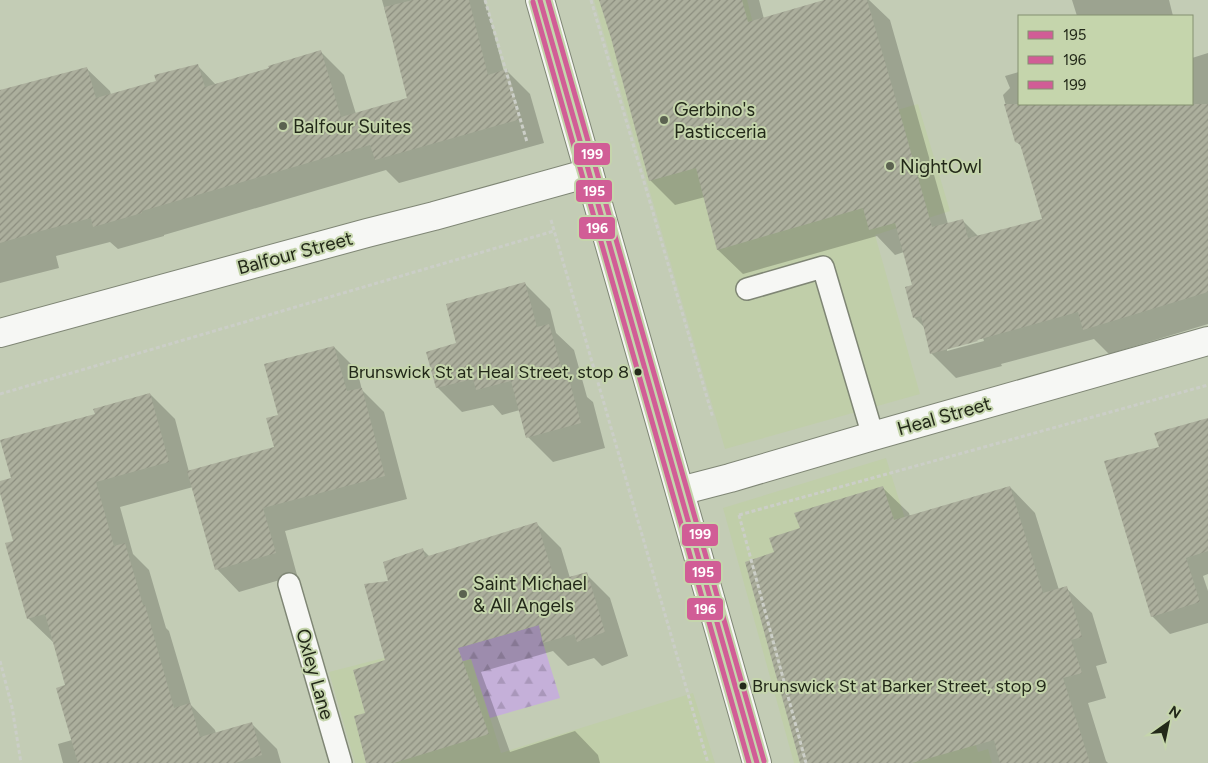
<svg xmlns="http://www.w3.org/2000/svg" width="1208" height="763" font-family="Figtree,sans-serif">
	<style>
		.built { fill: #c0cea9 }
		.forest { fill: url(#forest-firs) }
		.shadow { fill: #0003; fill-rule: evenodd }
		.building { fill: url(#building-hatch) }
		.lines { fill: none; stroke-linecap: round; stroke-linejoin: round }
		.lane-casing { stroke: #7f8675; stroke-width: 24 }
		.street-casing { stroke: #7f8675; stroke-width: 30 }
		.secondary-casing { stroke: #7f8675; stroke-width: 30 }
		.path { stroke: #cbcec7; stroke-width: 3; stroke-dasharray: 4 2.5; stroke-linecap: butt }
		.lane { stroke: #f6f7f4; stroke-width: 21 }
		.street { stroke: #f6f7f4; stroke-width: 28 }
		.secondary { stroke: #f6f7f4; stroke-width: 28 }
		.bus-1-casing { stroke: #c5d5ac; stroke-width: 9 }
		.bus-2-casing { stroke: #c5d5ac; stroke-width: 9 }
		.bus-3-casing { stroke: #c5d5ac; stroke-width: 9 }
		.bus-1 { stroke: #d15d96; stroke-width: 5 }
		.bus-2 { stroke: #d15d96; stroke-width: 5 }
		.bus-3 { stroke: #d15d96; stroke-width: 5 }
		.poi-dot { fill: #5b6250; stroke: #c5d5ac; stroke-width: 2 }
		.bus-dot { fill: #232919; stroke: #c5d5ac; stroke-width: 2 }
		.labels { text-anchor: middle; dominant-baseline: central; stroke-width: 4; stroke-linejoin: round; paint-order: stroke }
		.bus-label { font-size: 18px; fill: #232919; stroke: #c5d5ac; text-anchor: end }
		.poi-label { font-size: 19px; fill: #232919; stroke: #c5d5ac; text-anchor: start }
		.street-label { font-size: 19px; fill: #232919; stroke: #c5d5ac }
		.line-badge { stroke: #c5d5ac; stroke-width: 2 }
		.badge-label { font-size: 14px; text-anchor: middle; font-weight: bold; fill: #fff }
	</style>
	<defs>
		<pattern id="forest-firs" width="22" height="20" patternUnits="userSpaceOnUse" patternTransform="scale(1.25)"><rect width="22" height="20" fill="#c5b0d9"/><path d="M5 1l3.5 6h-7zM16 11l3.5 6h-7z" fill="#a997ba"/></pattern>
		<pattern id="building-hatch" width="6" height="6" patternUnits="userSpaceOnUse" patternTransform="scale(1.25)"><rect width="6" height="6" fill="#acaf9d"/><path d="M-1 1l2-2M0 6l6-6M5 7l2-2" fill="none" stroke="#8c8e7f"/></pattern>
	</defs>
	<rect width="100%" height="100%" fill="#c3ccb5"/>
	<path class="built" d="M594,0H747L784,142L918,104L950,211L875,235L920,394L725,449Z
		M886,458L978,752L988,749L992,763H794L723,508Z
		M407,652L414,674L472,659L501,753L693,693L715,763H355L329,672Z"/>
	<path class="forest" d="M539,625L543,643L560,698L490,718L471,659L414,674L457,648Z"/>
	<path class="shadow" d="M382,0H484L488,11L504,72L507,71L530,94L544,143L399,183L386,170L164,235V236L118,249L110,242L56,256L59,268L0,283V91L86,68L110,91L111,95L158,82L198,66L216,85L321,52L344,75L356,114L409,99Z
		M600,0H759L764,19L829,0H869L890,20L948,224L963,221L979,237L1043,220L1023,148L1016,141L1003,95L1010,88L1005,76L1019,72V104H1192V58L1208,53V324L1109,354L1094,339L1001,364L1002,366L956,378L931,353L925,328L914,317L913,286L904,252L895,255L877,236L743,274L718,250L705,197L675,205L650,180L612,38ZM983,338L984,341L947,351V348Z
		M1072,0H1169L1173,16H1077Z
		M525,284L550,309L556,333L574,350L587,397L593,402L605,448L553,462L528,437L520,410L502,415L493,405L462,412L437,387L458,344Z
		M334,347L357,370L362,390L384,412L407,499L285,531L297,575L239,592L217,569L193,487L120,507L133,554L149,570L166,628L169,631L191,705L215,730L216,734L252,724L277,749L281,763H63L58,744L72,740L67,686L54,643L28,618L15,541L0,488V482L12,479L96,415L150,394L175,419L189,472L275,448L279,416Z
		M1208,420V574L1203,576L1208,591V623L1170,634L1152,616L1161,448Z
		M1010,487L1035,513L1059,590L1066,588L1092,613L1107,663L1096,666L1106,698L1088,703L1106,761L1108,763H801L776,553L801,529L883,488L909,513L910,517Z
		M537,524L561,548L570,578L586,574L610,598L628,656L602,666L594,658L568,666L553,651L481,672L510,752L575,731L598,755L600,763H368L367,714L387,661L389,582L423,550L430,557Z"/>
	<path class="building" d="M413,0H469L488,75L507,69L521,119L375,160L370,145L142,211V213L93,227L91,218L33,233H34L0,243V90L87,67L96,98L156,81L154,75L198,64L205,87L269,68L268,66L321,50L341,117L407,98L384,7Z
		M599,0H742L748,22L824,0H867L903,124L932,227L963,219L968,238L1042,219L1020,144L1015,142L1004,104H1208V292L1083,330L1078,312L977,340L978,341L930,354L921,316L913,318L905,287L912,285L895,223L869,230L863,208L717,250L696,168L649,181L611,38Z
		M525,282L537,327L549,324L564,377L568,376L581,423L526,438L511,381L476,390L473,379L436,388L426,352L456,343L446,304Z
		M334,346L347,391L362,388L385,476L263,508L276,553L215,570L187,471L274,447L266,418L278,415L264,364Z
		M150,393L169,462L96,482L114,546L125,543L143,605H145L174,708L190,703L200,737L252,722L262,755L235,763H78L56,688L65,685L45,614L27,619L5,543L13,541L0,493V481L11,478L0,440L95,414L93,409Z
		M1208,418V551L1186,558L1200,602L1151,617L1104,461L1159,447L1154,433Z
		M883,486L894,520L1010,486L1043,593L1067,586L1082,637L1071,640L1082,673L1063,678L1090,763H1000L994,740L912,763H800L745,562L774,552L769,538L800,528L794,513Z
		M537,522L555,581L587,572L605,632L577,642L574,634L543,643L539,625L458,648L489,734L394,763H366L354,716L365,713L353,670L385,660L364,584L388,581L383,562L423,548L425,557Z"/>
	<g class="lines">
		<g class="lane-casing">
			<path id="lane" d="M747,289L823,267L873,436
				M289,584L341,763"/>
		</g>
		<g class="street-casing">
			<path id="street" d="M0,333L367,233L434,216L589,173
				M680,491L730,478L873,436L1208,341"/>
		</g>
		<g class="secondary-casing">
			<path id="secondary" d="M540,0L757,763"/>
		</g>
		<path class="path" d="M485,0L527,142
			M591,0L713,418
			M551,220L708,763
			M0,394L554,231
			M739,515L1208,385
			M739,515L806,763
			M0,661L12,707L21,763"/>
		<use href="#lane" class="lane"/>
		<use href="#street" class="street"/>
		<use href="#secondary" class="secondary"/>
		<g class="bus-1-casing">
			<path id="bus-1" d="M540,0L757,763"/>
		</g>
		<g class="bus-2-casing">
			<path id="bus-2" d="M533,2L749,763"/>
		</g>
		<g class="bus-3-casing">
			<path id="bus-3" d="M548,0L764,761"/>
		</g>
		<use href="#bus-1" class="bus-1"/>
		<use href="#bus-2" class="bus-2"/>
		<use href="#bus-3" class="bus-3"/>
	</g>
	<g class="poi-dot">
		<circle cx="664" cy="120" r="5"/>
		<circle cx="283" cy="126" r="5"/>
		<circle cx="890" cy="166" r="5"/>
		<circle cx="463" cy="594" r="5"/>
	</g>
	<g class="bus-dot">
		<circle cx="638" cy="372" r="4.5"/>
		<circle cx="743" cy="686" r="4.5"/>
	</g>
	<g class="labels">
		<g class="bus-label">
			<text x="629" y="372">Brunswick St at Heal Street, stop 8</text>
			<text x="752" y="686" text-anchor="start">Brunswick St at Barker Street, stop 9</text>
		</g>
		<g class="poi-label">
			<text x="674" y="109">Gerbino's<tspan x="674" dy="22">Pasticceria</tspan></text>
			<text x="293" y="126">Balfour Suites</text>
			<text x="900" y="166">NightOwl</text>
			<text x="473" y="583">Saint Michael<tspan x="473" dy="22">&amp; All Angels</tspan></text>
		</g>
		<g class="street-label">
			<text transform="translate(295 253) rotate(-15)">Balfour Street</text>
			<text transform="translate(944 416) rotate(-16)">Heal Street</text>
			<text transform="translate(315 674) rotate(74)">Oxley Lane</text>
		</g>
	</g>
	<g class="line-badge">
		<rect x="573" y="142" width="38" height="24" rx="5" fill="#d15d96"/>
		<rect x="575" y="179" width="38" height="24" rx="5" fill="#d15d96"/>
		<rect x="578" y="216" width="38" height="24" rx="5" fill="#d15d96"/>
		<rect x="681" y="523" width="38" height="24" rx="5" fill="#d15d96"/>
		<rect x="684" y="560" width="38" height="24" rx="5" fill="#d15d96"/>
		<rect x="686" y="597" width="38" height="24" rx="5" fill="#d15d96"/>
	</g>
	<g class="badge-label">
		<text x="592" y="159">199</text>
		<text x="594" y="196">195</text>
		<text x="597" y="233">196</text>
		<text x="700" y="539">199</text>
		<text x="703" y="577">195</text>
		<text x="705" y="614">196</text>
	</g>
	<rect x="1018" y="15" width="175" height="90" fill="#c5d5ac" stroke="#849071"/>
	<rect x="1028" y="31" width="25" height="8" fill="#d15d96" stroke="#849071"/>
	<text x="1063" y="40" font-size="15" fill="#232919">195</text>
	<rect x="1028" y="56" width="25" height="8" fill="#d15d96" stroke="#849071"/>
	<text x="1063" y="65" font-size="15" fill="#232919">196</text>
	<rect x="1028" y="81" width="25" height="8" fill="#d15d96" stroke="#849071"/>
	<text x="1063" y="90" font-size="15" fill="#232919">199</text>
	<g transform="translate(1168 723) rotate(33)" stroke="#c5d5ac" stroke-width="4" paint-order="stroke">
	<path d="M0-4L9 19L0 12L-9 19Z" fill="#232919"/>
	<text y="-8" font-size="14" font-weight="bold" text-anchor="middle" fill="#232919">N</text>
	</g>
</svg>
